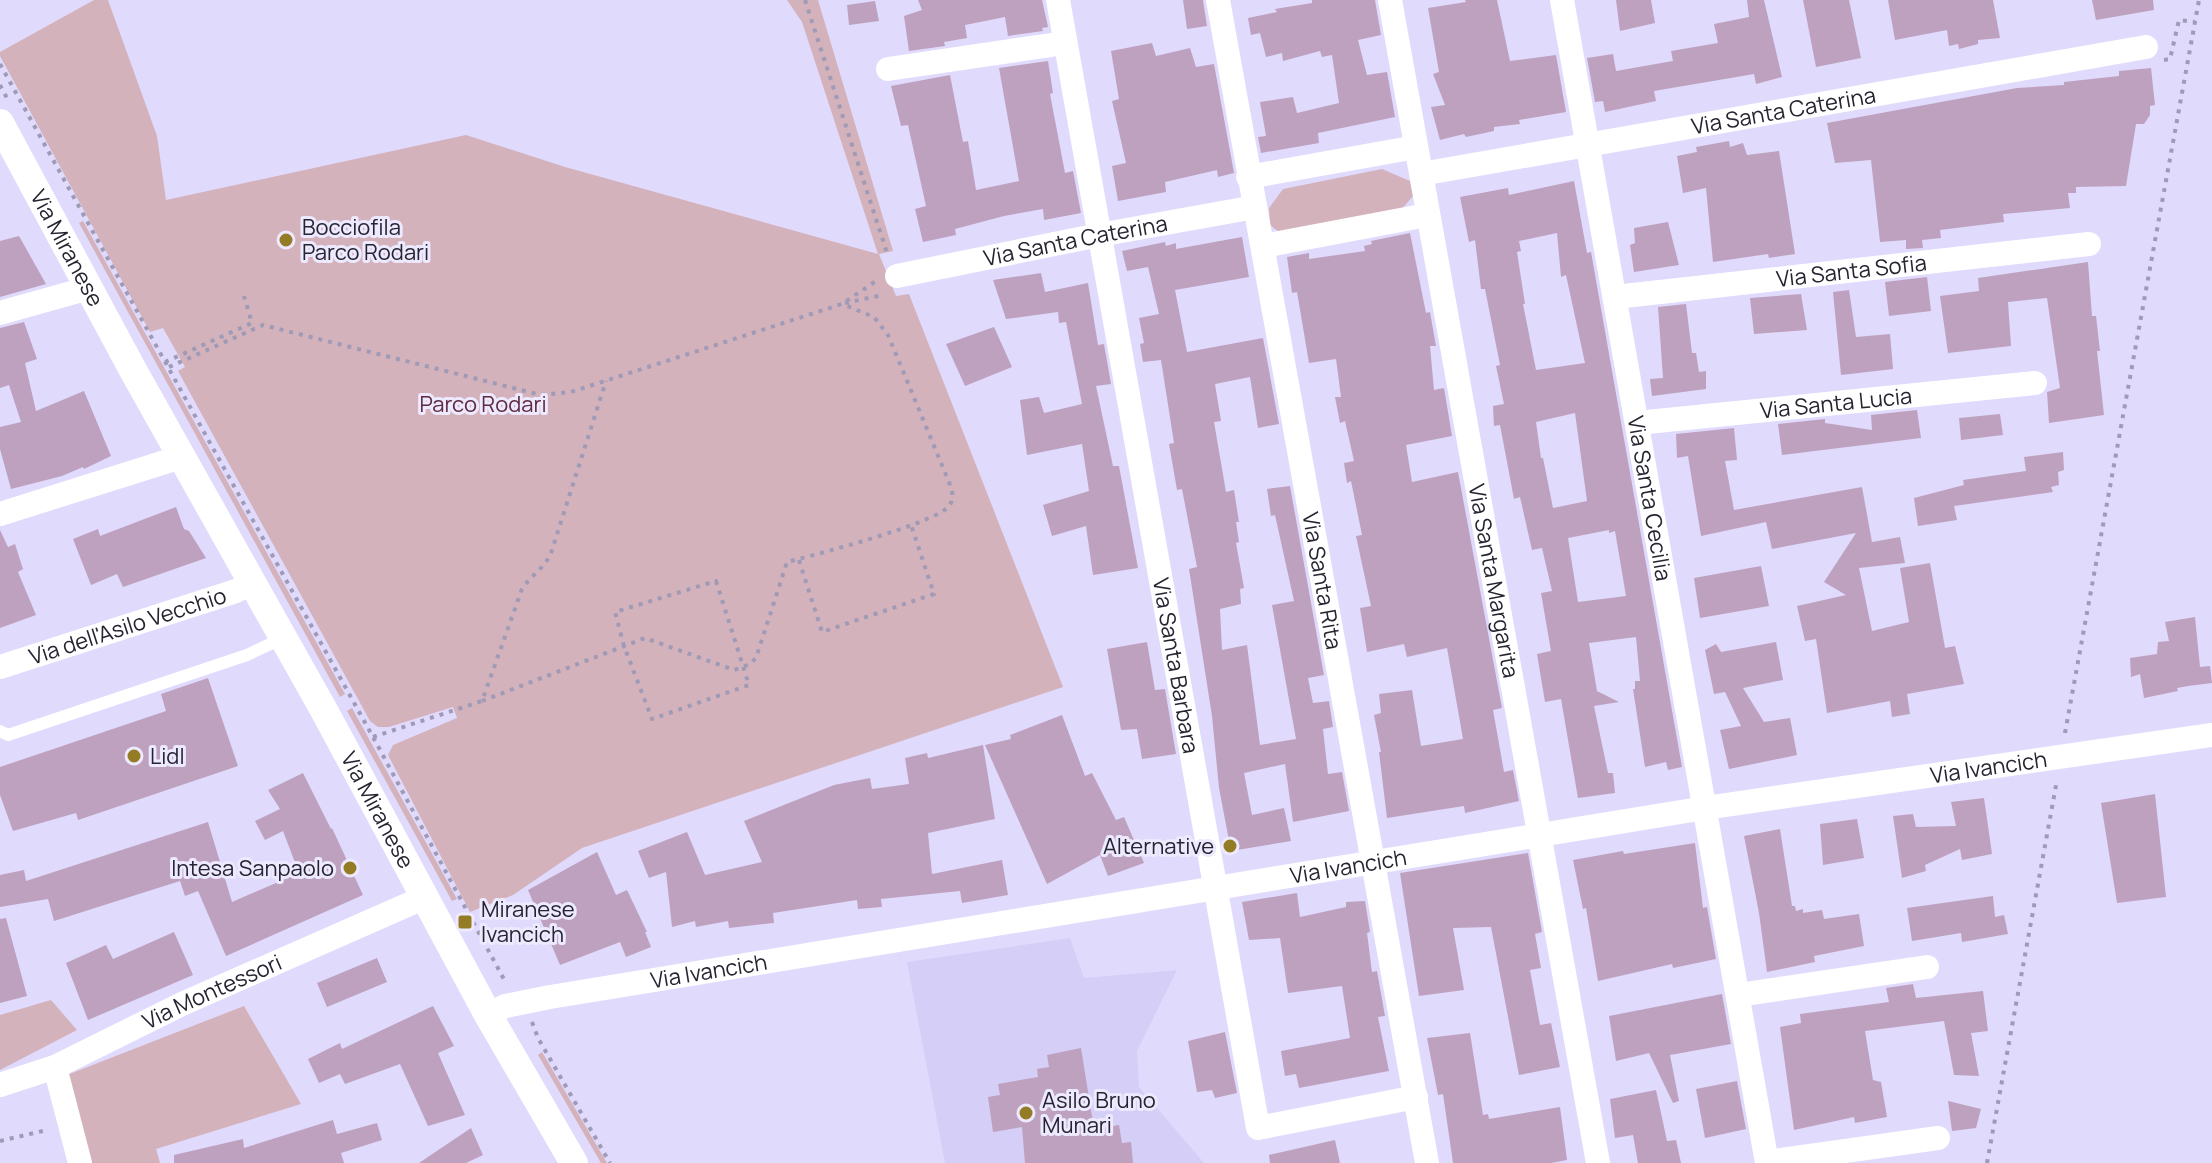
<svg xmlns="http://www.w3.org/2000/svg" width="2212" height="1163" font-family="Manrope,sans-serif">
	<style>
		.built { fill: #d5cef7 }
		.green { fill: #d4b2bc }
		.building { fill: #bea1bf; fill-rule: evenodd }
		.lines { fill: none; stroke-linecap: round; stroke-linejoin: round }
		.path { stroke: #9f9ab5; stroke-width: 4; stroke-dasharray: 4 6; stroke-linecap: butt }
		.service { stroke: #fff; stroke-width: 12 }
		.minor { stroke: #fff; stroke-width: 24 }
		.tertiary { stroke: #fff; stroke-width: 28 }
		.poi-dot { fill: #947c24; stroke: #ede9fe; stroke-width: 3 }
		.labels { text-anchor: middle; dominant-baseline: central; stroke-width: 6; stroke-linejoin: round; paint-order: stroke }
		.street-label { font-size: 22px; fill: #272431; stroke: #ede9fe }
		.poi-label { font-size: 22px; fill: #272431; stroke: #ede9fe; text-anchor: start }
		.park-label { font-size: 22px; fill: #5f293e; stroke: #ede9fe }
	</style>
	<rect width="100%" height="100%" fill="#e0dafd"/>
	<path class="built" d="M1070,938L1084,978L1177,970L1137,1051L1139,1087L1204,1163H945L907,962Z"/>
	<path class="green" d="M94,0H108L157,136L166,200L466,135L565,167L878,254L802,22L787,0H818L893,251L879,254L896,296L909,294L1063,687L582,848L513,895L470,912L388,755L393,745L457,718L453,707L389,727H378L370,721L178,371L185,367L163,328L150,332L0,56V52Z
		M1382,169L1410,181L1413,196L1401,210L1279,232L1270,225L1269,208L1283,189Z
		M83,221L345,694L340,697L79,223Z
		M352,708L457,899L452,901L347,711Z
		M51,1000L77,1030L0,1070V1015Z
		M244,1006L301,1104L156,1149L160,1163H91L67,1075Z
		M542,1052L607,1163H601L538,1055Z"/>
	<path class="building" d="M918,0H1042L1048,27L1042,28L1043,31L1008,36L1005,17L965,25L967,38L944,42L945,46L909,51L904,16L922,10Z
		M1183,0H1203L1207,26L1187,29Z
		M1312,0H1375L1381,35L1358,40L1367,75L1387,72L1395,117L1318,133L1319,143L1261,153L1258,137L1266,136L1260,102L1293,97L1297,113L1339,103L1332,55L1322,57L1320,51L1283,61L1282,53L1266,57L1260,33L1251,35L1248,18L1277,12L1275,9L1312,3Z
		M1465,0H1497L1510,61L1556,55L1566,112L1519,120L1520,124L1494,127V131L1466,137L1464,134L1440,140L1431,107L1445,105L1433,74L1439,72L1428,8L1466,2Z
		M1616,0H1651L1655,23L1620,31Z
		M1747,0H1764L1782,77L1756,84L1754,74L1654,91L1656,101L1605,112L1603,101L1595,102L1587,58L1613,54L1616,71L1673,61L1671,51L1718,43L1714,24L1749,17Z
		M1803,0H1849L1861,58L1816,67Z
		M1888,0H1993L2000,38L1978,40V44L1959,49L1958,44L1949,46L1947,30L1895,40Z
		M2092,0H2153L2154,10L2096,20Z
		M875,1L879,21L849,25L847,5Z
		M1152,43L1156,56L1190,48L1196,67L1214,64L1234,173L1218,177L1217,170L1165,182L1166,192L1118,201L1112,166L1126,163L1112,101L1119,99L1111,51Z
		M1048,61L1053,93L1050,94L1065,173L1073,171L1081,213L1044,220L1043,209L1004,216L955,229L956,235L923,242L915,209L926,206L908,125L901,126L891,86L950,75L963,142L968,141L976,190L1019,181L999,68Z
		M2151,68L2155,105L2150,106V115L2144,124H2136L2126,186L2076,187V193H2068L2070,208L2003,214L2004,222L1940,230L1941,238L1922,240L1923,248L1906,249V240L1880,242L1871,160L1835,163L1827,123L2017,88L2064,85V82L2119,76V71Z
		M1729,141L1730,147L1743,143L1747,155L1779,151L1795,254L1769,258L1768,254L1713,262L1706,188L1683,193L1677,156L1697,152L1696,147Z
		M1574,181L1587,253L1591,252L1682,767L1668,770L1666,762L1645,767L1633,689H1635V681H1640L1636,637L1589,643L1597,691L1619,702L1594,706L1608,773H1613L1615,793L1578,798L1561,699L1545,702L1537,654L1551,651L1541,593L1552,591L1542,548L1532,550L1520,497L1514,499L1500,425L1494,426L1493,406L1504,404L1496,366L1500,365L1485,289H1481L1475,240L1469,242L1460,197L1508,188L1509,195ZM1557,233L1561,277L1566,275L1585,363L1536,370L1523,304H1525L1517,252L1521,251L1519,241ZM1575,413L1587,501L1553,508L1543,458H1541L1536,422ZM1609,530V533L1615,531L1626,596L1578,602L1568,538Z
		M1668,222L1679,265L1634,272L1630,245L1635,243L1634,228Z
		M1410,233L1426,313L1430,312L1436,346H1430L1434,390L1444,388L1452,436L1406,445L1412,482L1458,472L1502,708L1493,710L1504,772L1513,770L1519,801L1465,813L1464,806L1387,818L1379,752H1381L1374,715L1381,713L1379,694L1412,690L1421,746L1463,739L1447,648L1407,657L1404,644L1367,652L1360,608L1371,606L1356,536L1362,535L1351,481L1347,483L1344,463L1354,461L1345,421L1340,423L1335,397H1341L1336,359L1309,363L1297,292L1292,293L1287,257L1309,253V259L1365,251L1364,246L1372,244L1371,241Z
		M19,236L46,284L0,297V241Z
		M1242,237L1249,277L1175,290L1187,352L1263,338L1279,424L1258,428L1250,377L1215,384L1221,421L1214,422L1226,492L1234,490L1239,522H1236L1239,542L1236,543L1244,588L1240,589L1241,604L1220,609L1222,650L1247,645L1260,745L1296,739L1272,605L1294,601L1275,515L1271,516L1267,489L1290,486L1324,675L1308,678L1313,703L1329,701L1333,727L1323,729L1328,774L1342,772L1349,811L1293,822L1285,764L1244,773L1252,815L1284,808L1291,841L1231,851L1219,788L1212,716L1189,569L1197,567L1182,489L1177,490L1169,444L1174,443L1161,360L1143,362L1140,344L1144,343L1139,318L1159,314L1148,267L1127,271L1122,251L1165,242L1166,246L1176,243V249Z
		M2088,262L2092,316H2096L2100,351H2097L2104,415L2049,423L2047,392L2060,388L2047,298L2008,302L2011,346L1948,353L1940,296L1979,291L1978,278Z
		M1041,273L1045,292L1088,283L1098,345L1104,344L1111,384L1096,386L1113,466H1119L1138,568L1093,575L1086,526L1052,536L1043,505L1089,491L1082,444L1027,455L1020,400L1039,397L1044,413L1082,404L1066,322L1059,323L1058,312L1006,319L993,280Z
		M1927,277L1931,311L1889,316L1885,282Z
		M1849,290L1856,337L1890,334L1893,369L1841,375L1833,292Z
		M1801,294L1807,330L1754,334L1750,298Z
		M1686,304L1692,353H1696L1699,372L1706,371V389L1652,396L1650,379L1663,378L1658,307Z
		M24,322L37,359L25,363L36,411L84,391L111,456L84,469L83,467L62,476L11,489L0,449V427L21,422L9,385L0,388V328Z
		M994,327L1012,367L965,386L946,344Z
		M1917,410L1921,438L1782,455L1778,424L1825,419V423L1872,430L1871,415Z
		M2000,414L2003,435L1961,440L1959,418Z
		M1734,428L1737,460L1725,461L1734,510L1862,487L1872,542L1900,537L1905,563L1859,568L1872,631L1909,622L1900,568L1930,563L1945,648L1955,646L1964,684L1907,694L1910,714L1892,717L1890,701L1827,713L1816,639L1805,641L1797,606L1846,595L1824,582L1856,533L1772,549L1766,522L1701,536L1688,456L1677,458L1676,434Z
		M2063,452L2064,470L2058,472L2059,485L2051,487L2053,492L1954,506L1957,520L1918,526L1914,498L1964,485L1963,480L2026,471L2024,457Z
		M176,507L184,529L189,531L206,558L123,587L117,574L91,585L73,539L98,529L100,536Z
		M0,530L8,547L15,544L23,569L18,572L36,615L0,628Z
		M1761,566L1769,606L1700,618L1694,578Z
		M2195,617L2200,667L2210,666L2212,683L2188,686L2177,688L2178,691L2144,698L2140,674L2131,677L2130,658L2157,654L2158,642L2169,641L2165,622Z
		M1147,642L1155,690L1165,689L1176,754L1142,759L1137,729L1121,730L1107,649Z
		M1776,642L1783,680L1743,688L1764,722L1790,718L1797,755L1729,769L1720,730L1741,726L1725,692L1714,694L1705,650L1716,644L1721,652Z
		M208,678L238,766L78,820L76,813L13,831L0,795V767L166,711L161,694Z
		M1062,715L1085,776L1092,773L1116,820L1124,817L1144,863L1108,876L1100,855L1047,884L985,745L1011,739L1010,735Z
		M983,745L995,819L928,833L932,874L1002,860L1008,895L962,903L960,891L881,899L882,907L858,909L857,900L773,913L774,923L729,928L728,921L696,927L695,921L672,927L666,872L649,878L638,851L687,832L705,875L762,862L744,821L834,785L870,778L872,789L909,784L905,758L927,753L928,758Z
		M303,773L331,829L332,828L363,895L226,956L198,891L185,896L180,881L54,921L48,899L0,907V875L24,870L26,881L208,822L232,902L299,873L283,831L265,840L255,821L280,809L268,790Z
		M2155,794L2166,897L2117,903L2101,803Z
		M1984,798L1992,854L1962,860L1960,849L1925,865L1926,871L1902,878L1893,816L1913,814L1916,827L1956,826L1951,802Z
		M1857,819L1864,858L1823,865L1820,824Z
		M1780,829L1792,906H1795L1796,911L1803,909V913L1822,910L1824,919L1859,914L1864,946L1814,956L1815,962L1767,972L1759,913L1744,836Z
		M1695,843L1703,908L1707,907L1716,959L1673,968L1672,964L1598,981L1586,908L1583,909L1573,860L1623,851L1624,854Z
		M597,852L616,895L627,890L647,932H645L651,947L626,957L620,942L560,965L528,890Z
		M1528,853L1542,932L1535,934L1541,968L1530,970L1540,1025L1551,1023L1560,1067L1519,1075L1491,927L1453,928L1464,990L1419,996L1400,873Z
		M1297,893L1300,917L1346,907V902L1365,901L1370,932L1367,933L1372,972L1377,971L1385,1016L1378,1017L1389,1071L1299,1088L1296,1074L1285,1076L1281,1051L1350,1038L1342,986L1288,993L1280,938L1249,940L1242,902Z
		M1993,896L1995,917L2004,915L2008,934L1962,942L1961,933L1912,941L1907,908Z
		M6,918L27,996L0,1003V919Z
		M174,932L193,975L88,1020L66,963L106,945L113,959Z
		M377,958L387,982L327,1007L317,983Z
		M1913,984L1916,998L1983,991L1988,1031L1971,1033L1979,1076L1954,1075L1944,1021L1865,1031L1873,1080L1881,1082L1887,1117L1855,1123L1854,1117L1794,1130L1780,1027L1801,1023L1800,1014L1889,1002L1886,988Z
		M1722,994L1731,1044L1670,1055L1679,1101L1673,1103L1649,1053L1616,1061L1609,1016Z
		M433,1006L454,1046L438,1053L465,1115L428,1126L400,1064L345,1084L340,1074L319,1083L308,1059L340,1043L342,1049Z
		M1225,1032L1237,1093L1215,1098L1212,1090L1197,1092L1188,1041Z
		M1470,1033L1483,1115L1488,1114L1489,1119L1560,1107L1567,1160L1551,1163H1453L1443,1094L1438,1095L1427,1038Z
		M1081,1048L1094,1129L1119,1125L1122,1143L1131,1142L1133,1163H1025L1022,1127L993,1132L988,1097L1000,1095L998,1084L1038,1077L1037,1069L1049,1067L1047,1055Z
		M1737,1081L1746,1129L1705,1138L1696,1089Z
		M1656,1090L1667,1141L1676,1140L1681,1163H1638L1633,1135L1615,1138L1610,1099Z
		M1948,1101L1981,1109L1976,1128L1952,1131Z
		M333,1120L337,1134L377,1123L382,1140L341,1153L344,1163H174V1155L243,1139L244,1148Z
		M471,1128L483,1155L466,1163H419Z
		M1335,1140L1340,1163H1270L1269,1155Z"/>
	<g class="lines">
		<path class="path" d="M805,0L888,256
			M2164,60L2170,59L2179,20L2195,22
			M0,64L373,737L506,983
			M0,85L8,100
			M845,303L883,295
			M165,362L252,323L244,296
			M169,367L263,325L541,395L571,392L842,304L876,281
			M799,560L822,632L934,594L911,525
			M716,581L749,685L652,719L624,646L615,612Z
			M482,701L645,638L734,670L750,664L756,658L787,562C814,555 938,523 950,505C953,500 953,493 951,487L888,335L874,317L842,304
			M2065,733L2199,0
			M373,737L482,701L522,589C531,575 544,569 551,553L606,381
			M532,1022L538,1038L610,1163
			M0,1141L47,1130
			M1987,1163L2057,780"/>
		<path class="service" d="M0,731L8,735L247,655L283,638"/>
		<g class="minor">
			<path id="s1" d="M1058,0L1258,1128L1416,1097"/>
			<path id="s2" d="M1218,0L1427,1163"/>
			<path id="s3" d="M1390,0C1457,388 1531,775 1598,1163"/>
			<path id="s4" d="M1562,0L1767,1163"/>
			<path d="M888,69L1065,43"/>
			<path id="s5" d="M1421,174L2146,47"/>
			<path d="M1248,177L1416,147"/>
			<path d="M1263,246L1427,215"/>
			<path id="s6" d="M897,276L1099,235L1255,207"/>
			<path id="s7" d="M1615,297L2089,244"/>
			<path d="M0,313L89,288"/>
			<path id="s8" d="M1637,423L2035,383"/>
			<path d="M0,514L181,457"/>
			<path id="s9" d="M0,667L236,591L253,582"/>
			<path d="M1738,995L1927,967"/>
			<path id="s10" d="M488,1015L505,1006L550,997L1705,808L2212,735"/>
			<path d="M55,1067L80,1163"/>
			<path id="s11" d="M0,1085L55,1067L182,1004L423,898"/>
			<path d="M1767,1162L1938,1138"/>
		</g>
		<path class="tertiary" id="s12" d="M0,123L134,372L326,714L488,1015L574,1163"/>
	</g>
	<g class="poi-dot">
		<circle cx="286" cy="240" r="8"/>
		<circle cx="134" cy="756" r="8"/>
		<circle cx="1230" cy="846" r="8"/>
		<circle cx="350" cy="868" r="8"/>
		<rect x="457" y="914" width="16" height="16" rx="4"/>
		<circle cx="1026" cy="1113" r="8"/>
	</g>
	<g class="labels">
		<g class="street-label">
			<text stroke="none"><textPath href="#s5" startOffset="368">Via Santa Caterina</textPath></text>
			<text stroke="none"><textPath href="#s6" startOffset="182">Via Santa Caterina</textPath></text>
			<text stroke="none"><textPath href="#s12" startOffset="142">Via Miranese</textPath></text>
			<text stroke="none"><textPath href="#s7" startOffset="238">Via Santa Sofia</textPath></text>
			<text stroke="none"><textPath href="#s8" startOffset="200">Via Santa Lucia</textPath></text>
			<text stroke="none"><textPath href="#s4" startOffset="506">Via Santa Cecilia</textPath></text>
			<text stroke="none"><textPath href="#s2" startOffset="590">Via Santa Rita</textPath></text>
			<text stroke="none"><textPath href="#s3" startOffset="590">Via Santa Margarita</textPath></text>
			<text stroke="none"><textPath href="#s9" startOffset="134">Via dell'Asilo Vecchio</textPath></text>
			<text stroke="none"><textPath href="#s1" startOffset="676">Via Santa Barbara</textPath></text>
			<text stroke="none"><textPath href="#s10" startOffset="1522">Via Ivancich</textPath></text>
			<text stroke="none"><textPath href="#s12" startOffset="784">Via Miranese</textPath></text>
			<text stroke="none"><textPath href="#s10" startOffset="874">Via Ivancich</textPath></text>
			<text stroke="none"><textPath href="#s10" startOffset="226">Via Ivancich</textPath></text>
			<text stroke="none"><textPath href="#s11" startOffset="232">Via Montessori</textPath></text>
		</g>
		<g class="poi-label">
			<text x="302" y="227">Bocciofila<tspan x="302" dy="25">Parco Rodari</tspan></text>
			<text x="150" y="756">Lidl</text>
			<text x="1214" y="846" text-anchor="end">Alternative</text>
			<text x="334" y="868" text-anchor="end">Intesa Sanpaolo</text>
			<text x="481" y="909">Miranese<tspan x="481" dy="25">Ivancich</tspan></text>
			<text x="1042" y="1100">Asilo Bruno<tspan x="1042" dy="25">Munari</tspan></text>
		</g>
		<g class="park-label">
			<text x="483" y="404">Parco Rodari</text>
		</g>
	</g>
</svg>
